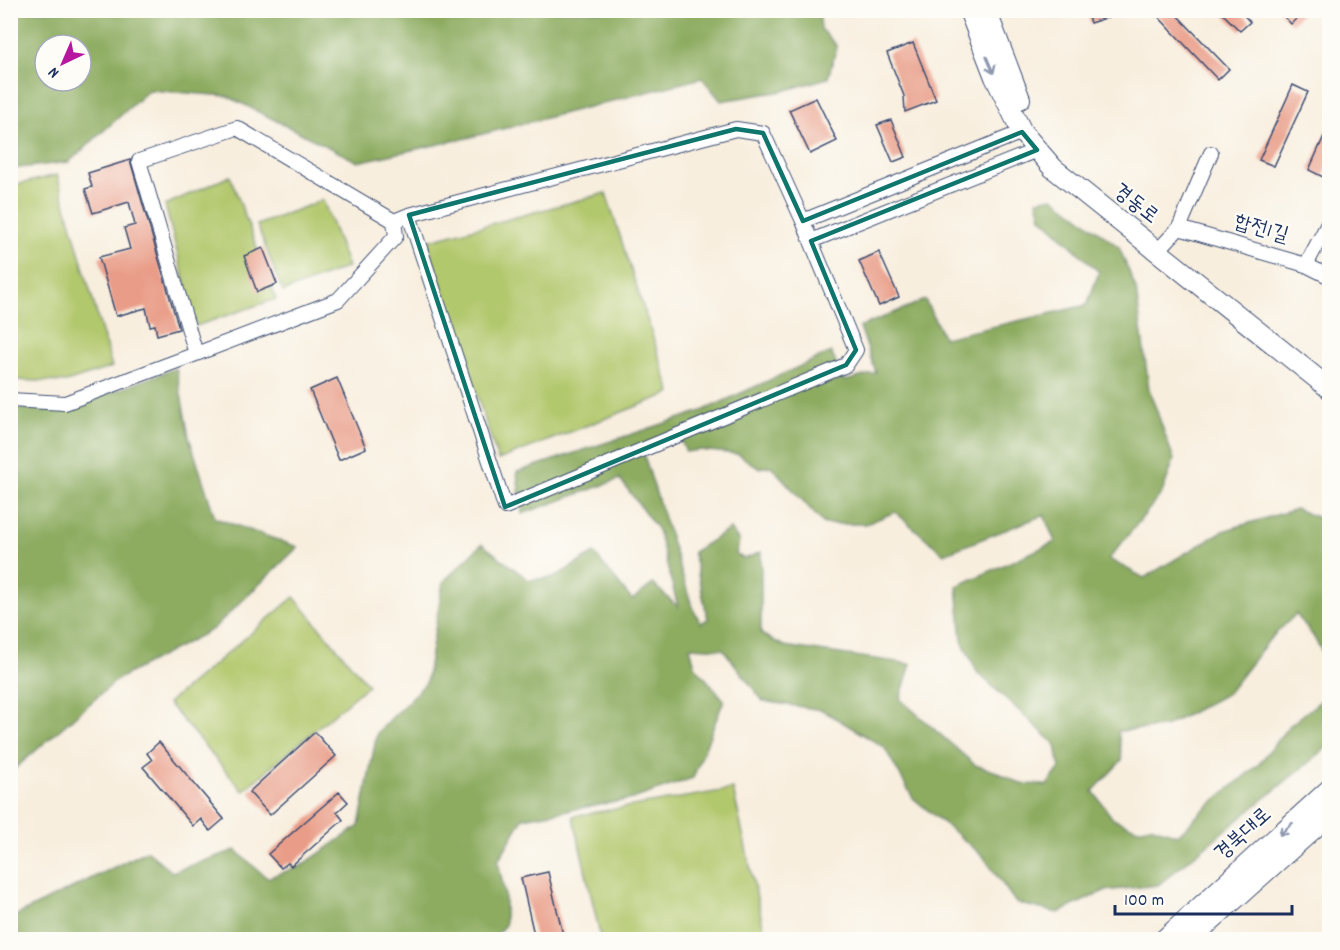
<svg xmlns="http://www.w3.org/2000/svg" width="1340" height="950" font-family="Dekko,'Poor Story',sans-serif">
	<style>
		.green { fill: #b2c86d; stroke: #667c66; stroke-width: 1.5 }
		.forest { fill: #8dac60; stroke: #546e5f; stroke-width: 1.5; fill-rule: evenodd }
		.building { fill: #e99d88 }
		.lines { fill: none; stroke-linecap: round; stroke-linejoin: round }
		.street-casing { stroke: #3c4c71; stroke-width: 16 }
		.secondary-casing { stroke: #3c4c71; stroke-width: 22 }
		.street { stroke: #fff; stroke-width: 14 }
		.secondary { stroke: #fff; stroke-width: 20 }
		.oneway { stroke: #8d97ae }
		.marked { fill: none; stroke: #0f766e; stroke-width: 4.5; stroke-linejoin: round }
		.labels { text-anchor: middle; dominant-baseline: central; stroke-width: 4.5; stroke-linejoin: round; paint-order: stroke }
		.street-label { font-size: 21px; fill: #1b2f5e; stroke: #fdfcf7 }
	</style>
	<rect width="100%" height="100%" fill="#fdfcf7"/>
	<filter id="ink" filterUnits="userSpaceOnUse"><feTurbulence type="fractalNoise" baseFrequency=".0167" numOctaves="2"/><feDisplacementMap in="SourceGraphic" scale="12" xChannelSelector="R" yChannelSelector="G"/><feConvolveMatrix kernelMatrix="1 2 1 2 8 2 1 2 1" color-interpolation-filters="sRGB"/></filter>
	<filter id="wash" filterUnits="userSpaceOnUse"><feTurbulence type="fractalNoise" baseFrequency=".008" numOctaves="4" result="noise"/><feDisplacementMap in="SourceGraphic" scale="24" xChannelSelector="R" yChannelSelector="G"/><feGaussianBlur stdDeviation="1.35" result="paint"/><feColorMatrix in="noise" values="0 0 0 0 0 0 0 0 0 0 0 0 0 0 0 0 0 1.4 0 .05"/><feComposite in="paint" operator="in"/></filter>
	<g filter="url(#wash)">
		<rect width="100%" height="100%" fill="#f8eede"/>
		<path class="green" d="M57,175L112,367L66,382L11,380V186Z
			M230,176L276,299L196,326L165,205Z
			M606,193L671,393L498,460L427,241Z
			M323,200L348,267L283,292L257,225Z
			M294,597L368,685L243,791L168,703Z
			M733,789L766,939H601L573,816Z"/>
		<path class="forest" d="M819,11L821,29L837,46L828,78L783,91L721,101L702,78L471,137L358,162L227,96L149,90L69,162L11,169V11ZM45,45H81V81H45Z
			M1053,197L1119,247L1136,289L1149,389L1174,460L1162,493L1109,559L1144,578L1223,531L1296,509L1329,522V664L1313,636L1296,614L1269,640L1228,693L1164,727L1118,731L1122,760L1093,791L1113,819L1138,829L1150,826L1178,835L1201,812L1259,764L1288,727L1329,694V746L1158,885L1104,891L1058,913L1016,903L983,856L913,798L884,747L822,710L763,701L723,649L690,647L695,666L724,700L693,778L633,799L523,818L498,861L505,895V925L492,939L11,940V918L147,851L172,872L235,850L267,878L301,866L359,826L377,733L426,683L443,582L482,544L529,580L555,577L594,553L632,600L653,584L678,607L658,530L620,479L522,514L517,472L702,411L831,352L844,381L876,373L860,327L925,300L944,338L1087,305L1099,272L1041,217L1037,200ZM679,437L686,452L699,450L738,454L758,468L771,466L824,524H866L895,512L944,554L1044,515L1055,542L957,586L962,641L977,672L1056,745L1060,768L1047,785L1021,784L997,772L975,765L900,699L911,664L784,646L761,634V552L744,559L736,554L739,541L730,529L693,552L708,619L701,623L693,609L643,452Z
			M176,368L189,437L215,518L298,547L213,629L118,679L11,772L10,408L62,411Z"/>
		<g id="blocks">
			<path class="building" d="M1086,10H1122V13L1090,23Z
				M1152,10H1172L1229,69L1218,80Z
				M1219,10H1239L1250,22L1240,31Z
				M1278,10H1305L1291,24Z
				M913,43L936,100L905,112L904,96L887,53Z
				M1293,85L1308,92L1274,166L1259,160Z
				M816,98L837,141L810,154L789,110Z
				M891,120L906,157L893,162L877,125Z
				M1329,125V164L1323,177L1309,170Z
				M130,160L179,329L157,335L155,325L150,326L146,308L116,316L99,257L130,249L124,228L135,225L129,202L93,213L85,189L92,187L88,173Z
				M263,248L277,284L257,292L244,256Z
				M879,252L899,297L879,306L859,261Z
				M337,378L366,448L339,460L310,390Z
				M315,732L336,756L270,815L249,792Z
				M159,742L224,819L210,831L201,819L193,826L143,767L152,760L147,753Z
				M339,792L348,802L337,812L343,820L291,866L288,863L281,868L268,854Z
				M548,872L564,939H535L521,878Z"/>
		</g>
	</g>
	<g filter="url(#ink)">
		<use href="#blocks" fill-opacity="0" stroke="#3c4c71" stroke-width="1.5"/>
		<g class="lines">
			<g class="street-casing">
				<path id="street" d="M1022,132L803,221L811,241L1037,150
					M394,221L396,236L338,300L196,354L139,161L237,128L394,221L409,215
					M803,221L763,133L736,129L409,215L505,507L846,365L856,350L811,241
					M1179,228L1211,153
					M1164,244L1179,228L1306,265L1330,277
					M1306,265L1330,220
					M10,400L65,403L196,354"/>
			</g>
			<g class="secondary-casing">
				<path id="secondary" d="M969,10L995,77L1022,132L1053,168L1330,389
					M986,10L1020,99
					M1164,940L1330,789
					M1189,940L1330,814"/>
			</g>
			<use href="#street" class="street"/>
			<use href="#secondary" class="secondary"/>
		</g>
		<defs><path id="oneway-shaft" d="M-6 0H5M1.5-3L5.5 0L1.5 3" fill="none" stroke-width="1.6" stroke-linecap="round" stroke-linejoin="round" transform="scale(1.5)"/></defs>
		<g class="oneway">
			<use href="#oneway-shaft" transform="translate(990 65) rotate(67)"/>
			<use href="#oneway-shaft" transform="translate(1286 829) rotate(138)"/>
		</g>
	</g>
	<path class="marked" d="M736,129L763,133L803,221L1022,132L1037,150L811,241L856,350L846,365L505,507L409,215Z"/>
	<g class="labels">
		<g class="street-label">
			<text transform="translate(1135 205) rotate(38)">경동로</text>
			<text transform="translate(1261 230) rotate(16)">합전1길</text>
			<text transform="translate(1244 835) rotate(-42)">경북대로</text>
		</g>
	</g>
	<rect width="1340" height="950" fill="none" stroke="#fdfcf7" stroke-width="36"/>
	<g transform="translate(63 63) rotate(224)"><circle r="28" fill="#fdfcf7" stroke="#a3aaba" stroke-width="1.5"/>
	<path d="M0-4.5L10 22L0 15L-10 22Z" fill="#b5179e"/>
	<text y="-9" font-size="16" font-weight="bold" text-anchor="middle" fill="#1b2f5e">N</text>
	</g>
	<path d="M1115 905v9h177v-9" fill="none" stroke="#1b2f5e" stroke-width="3"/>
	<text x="1124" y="905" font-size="18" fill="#1b2f5e" stroke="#fdfcf7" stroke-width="4.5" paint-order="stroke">100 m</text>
</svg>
